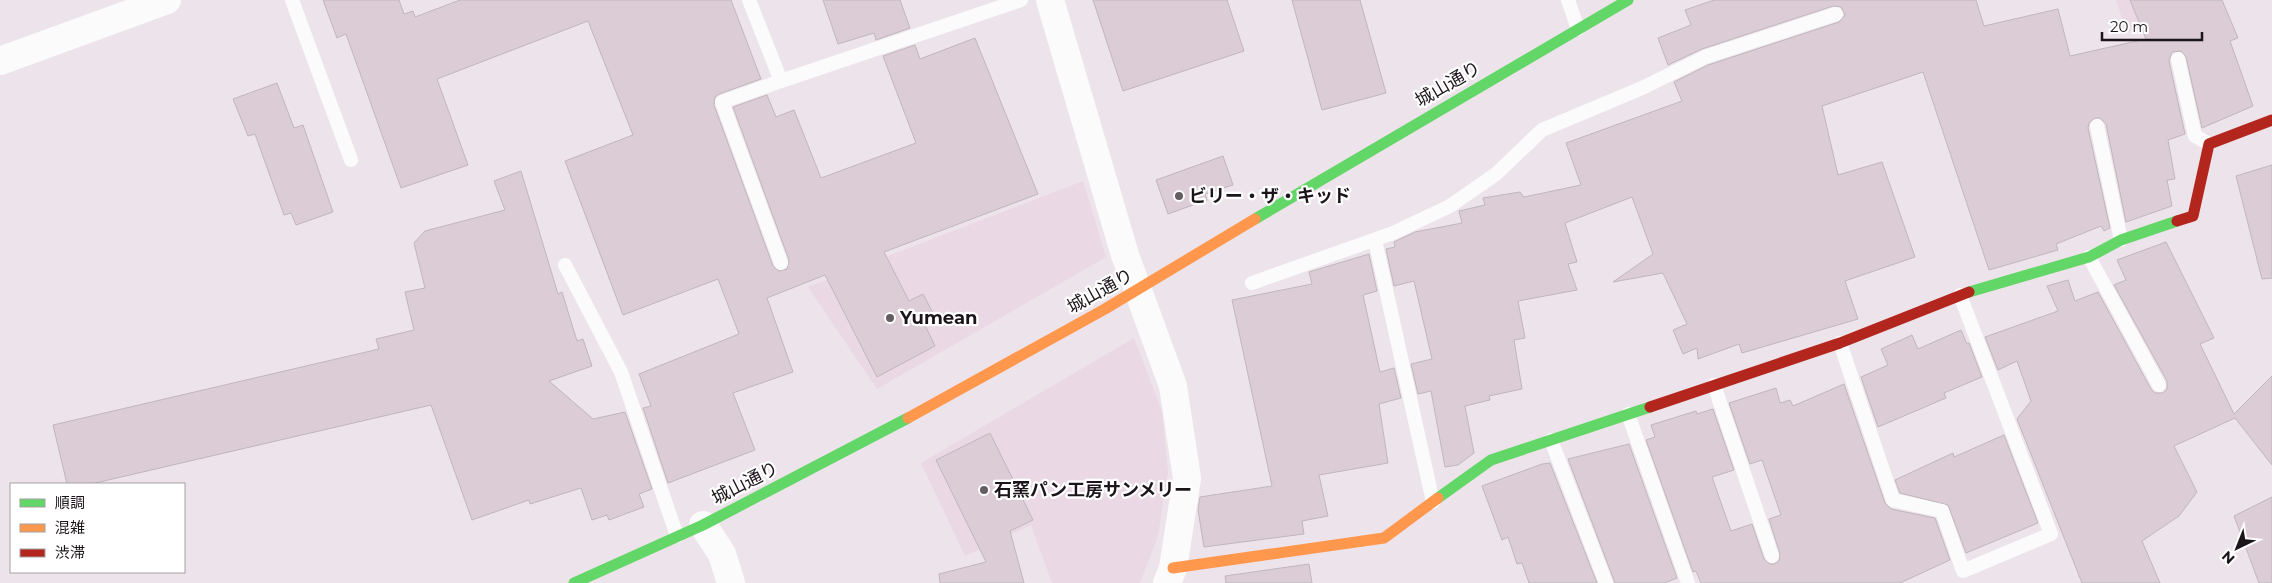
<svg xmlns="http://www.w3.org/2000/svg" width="2272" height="583" font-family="Montserrat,'Noto Sans JP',sans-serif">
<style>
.built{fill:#ead8e4}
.building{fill:#dbccd6;stroke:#bfb7bc}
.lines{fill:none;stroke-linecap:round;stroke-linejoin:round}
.lane{stroke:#fcfbfc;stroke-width:14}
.street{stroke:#fcfbfc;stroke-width:28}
.fast{stroke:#63d668;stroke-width:11}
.slow{stroke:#ff974d;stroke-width:11}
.jam{stroke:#b3261e;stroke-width:11}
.poi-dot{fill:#645d62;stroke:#fff;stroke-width:2}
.labels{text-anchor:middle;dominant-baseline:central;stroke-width:4.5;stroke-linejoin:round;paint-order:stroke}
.street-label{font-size:18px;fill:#1b1519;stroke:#fff}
.poi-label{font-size:18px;font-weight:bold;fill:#1b1519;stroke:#fff;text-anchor:start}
</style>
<rect width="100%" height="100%" fill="#ede3ea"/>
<g class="built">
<path d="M 2116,0 L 2217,0 L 2221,10 L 2127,32 Z"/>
<path d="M 1083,181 L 1106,257 L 877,389 L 808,287 Z"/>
<path d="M 1134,338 L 1162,411 L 1168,472 L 1158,536 L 1140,583 L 1052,583 L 1031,525 L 965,556 L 921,463 Z"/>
</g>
<g class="building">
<path d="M 323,0 L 399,0 L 404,14 L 413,11 L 415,17 L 460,0 L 731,0 L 761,79 L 719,94 L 715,97 L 714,105 L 773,266 L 779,271 L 787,269 L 789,260 L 733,107 L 767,95 L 776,117 L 794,110 L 821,178 L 916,143 L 883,56 L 915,45 L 920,59 L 975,38 L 1038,194 L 884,252 L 909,301 L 923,294 L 935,317 L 924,323 L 935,346 L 877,377 L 825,275 L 767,298 L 793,372 L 733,393 L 755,450 L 668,483 L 643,408 L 651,406 L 639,374 L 739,334 L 718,279 L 623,315 L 565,161 L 633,135 L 588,21 L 437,79 L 468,165 L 401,188 L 346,34 L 337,38 Z"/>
<path d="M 823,0 L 900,0 L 910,28 L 876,40 L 874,33 L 838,44 Z"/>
<path d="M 1093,0 L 1227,0 L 1244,51 L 1123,91 Z"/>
<path d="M 1292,0 L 1360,0 L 1386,93 L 1322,110 Z"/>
<path d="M 1714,0 L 1976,0 L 1984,26 L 2058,9 L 2070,56 L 2146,39 L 2130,0 L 2222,0 L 2238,38 L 2230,41 L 2253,106 L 2202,128 L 2186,57 L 2181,51 L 2172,52 L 2169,61 L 2185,134 L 2168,140 L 2175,179 L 2167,180 L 2172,206 L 2126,222 L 2106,124 L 2100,118 L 2095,118 L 2089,123 L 2088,128 L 2110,228 L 2104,231 L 2101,226 L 2056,244 L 2058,250 L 1989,270 L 1923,72 L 1822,106 L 1838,175 L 1882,162 L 1915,257 L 1845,281 L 1858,319 L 1742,353 L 1739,344 L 1698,359 L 1697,348 L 1683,354 L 1673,330 L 1687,324 L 1663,273 L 1613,282 L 1653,254 L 1632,197 L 1565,223 L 1577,262 L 1568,264 L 1577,290 L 1518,301 L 1525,338 L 1514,340 L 1522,389 L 1489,396 L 1490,400 L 1465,406 L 1474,453 L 1458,465 L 1445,467 L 1431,391 L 1418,394 L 1411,364 L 1432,359 L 1414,281 L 1394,286 L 1386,249 L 1395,247 L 1394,242 L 1415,232 L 1462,223 L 1459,211 L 1485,205 L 1483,198 L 1520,192 L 1524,197 L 1581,185 L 1566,143 L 1682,101 L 1674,82 L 1708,65 L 1839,22 L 1845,15 L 1841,7 L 1833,6 L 1702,49 L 1668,65 L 1658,38 L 1691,25 L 1685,10 Z"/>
<path d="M 277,83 L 294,128 L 303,125 L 333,212 L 296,225 L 291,213 L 284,215 L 255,134 L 248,136 L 233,99 Z"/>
<path d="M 1223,156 L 1233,185 L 1205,194 L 1207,200 L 1168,214 L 1156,180 Z"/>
<path d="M 2272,165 L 2272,278 L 2262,279 L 2236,176 Z"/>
<path d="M 521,171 L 558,294 L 562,292 L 577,341 L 583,339 L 592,366 L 549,381 L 593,419 L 625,412 L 652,489 L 639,494 L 644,507 L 609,520 L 607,515 L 592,520 L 581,488 L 530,504 L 529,500 L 472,520 L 431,405 L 91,484 L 67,484 L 53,425 L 379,349 L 376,339 L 414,330 L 405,292 L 425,288 L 414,243 L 425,231 L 505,210 L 494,181 Z"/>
<path d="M 2166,242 L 2214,338 L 2200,344 L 2234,414 L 2272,376 L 2272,465 L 2235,418 L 2174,446 L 2197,492 L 2179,516 L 2142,541 L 2160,583 L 2082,583 L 2017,419 L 2031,401 L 2017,361 L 1998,370 L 1985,337 L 2058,311 L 2047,286 L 2068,280 L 2075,301 L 2098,292 L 2151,389 L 2155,393 L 2163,393 L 2167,389 L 2167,381 L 2114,285 L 2126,280 L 2117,260 Z"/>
<path d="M 1369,254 L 1377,291 L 1363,295 L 1380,372 L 1394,368 L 1401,398 L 1379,404 L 1388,463 L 1319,475 L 1328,516 L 1302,521 L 1304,534 L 1204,547 L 1198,510 L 1200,497 L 1272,486 L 1232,300 L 1312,284 L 1309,272 Z"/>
<path d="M 1961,330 L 1967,344 L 1969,343 L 1982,377 L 1944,393 L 1946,398 L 1878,427 L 1861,377 L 1888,365 L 1881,349 L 1912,335 L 1918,349 Z"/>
<path d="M 1844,384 L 1885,503 L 1891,509 L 1935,518 L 1950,560 L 1900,583 L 1701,583 L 1696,571 L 1693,572 L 1646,440 L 1655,437 L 1651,425 L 1696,411 L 1697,414 L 1713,409 L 1734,470 L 1712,477 L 1731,531 L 1752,524 L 1764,559 L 1770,564 L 1774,564 L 1779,561 L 1780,554 L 1769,519 L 1781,515 L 1762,460 L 1750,464 L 1729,403 L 1776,388 L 1780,403 L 1790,400 L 1793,406 Z"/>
<path d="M 990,433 L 1033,520 L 1010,531 L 1024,583 L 940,583 L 939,574 L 986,562 L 936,460 Z"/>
<path d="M 2004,435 L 2038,523 L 1966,553 L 1948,505 L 1900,493 L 1895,480 L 1953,453 L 1954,457 Z"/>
<path d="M 1629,444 L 1677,578 L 1665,583 L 1615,583 L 1568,459 Z"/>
<path d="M 1550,463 L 1597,583 L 1529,583 L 1522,563 L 1517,564 L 1508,537 L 1502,540 L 1482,486 L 1542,464 Z"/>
<path d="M 2272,497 L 2272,583 L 2259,583 L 2234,516 Z"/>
<path d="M 1309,564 L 1312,583 L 1226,583 L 1225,576 Z"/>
</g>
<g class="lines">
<g class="lane">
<path d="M 292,0 L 351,160"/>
<path d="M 749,0 L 781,81 L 1021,0"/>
<path d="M 1568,0 L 1578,29"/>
<path d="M 2178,59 L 2195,136 L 2209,144"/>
<path d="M 781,81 L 722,102 L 781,263"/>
<path d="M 2097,126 L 2121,240"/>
<path d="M 1375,240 L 1433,502"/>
<path d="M 2089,257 L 2159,385"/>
<path d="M 565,265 L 621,372 L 677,536"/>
<path d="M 1252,283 L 1393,233 L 1450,206 L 1496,174 L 1542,130 L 1642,88 L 1705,57 L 1836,14"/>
<path d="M 1840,343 L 1893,500 L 1942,511 L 1963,571 L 2051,534 L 1960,295"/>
<path d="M 1714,385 L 1772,556"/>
<path d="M 1628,414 L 1688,583"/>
<path d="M 1551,440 L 1606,583"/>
</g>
<g class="street">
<path d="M 1050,0 L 1125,255 L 1173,386 L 1187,478 L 1173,568 L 1167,583"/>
<path d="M 0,61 L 167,0"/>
<path d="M 703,525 L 722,554 L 731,583"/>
</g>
<g class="fast">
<path d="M 1255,219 L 1628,0"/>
<path d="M 1969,292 L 2089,257 L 2121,240 L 2177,221"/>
<path d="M 1438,498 L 1491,460 L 1650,407"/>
<path d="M 574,583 L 703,525 L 908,418"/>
</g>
<g class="slow">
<path d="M 908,418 L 1105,309 L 1255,219"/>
<path d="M 1173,568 L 1384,538 L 1438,498"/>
</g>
<g class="jam">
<path d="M 2177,221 L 2193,216 L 2209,144 L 2272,120"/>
<path d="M 1650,407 L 1840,343 L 1969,292"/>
</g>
</g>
<g class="poi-dot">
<circle cx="1179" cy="196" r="5"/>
<circle cx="890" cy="318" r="5"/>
<circle cx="984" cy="490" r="5"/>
</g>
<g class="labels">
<g class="street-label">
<text transform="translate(1448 84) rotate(-30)">城山通り</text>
<text transform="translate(1100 291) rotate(-29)">城山通り</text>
<text transform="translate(745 483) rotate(-27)">城山通り</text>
</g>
<g class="poi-label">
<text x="1189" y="196">ビリー・ザ・キッド</text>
<text x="900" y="318">Yumean</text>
<text x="994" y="490">石窯パン工房サンメリー</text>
</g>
</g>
<rect x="10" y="483" width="175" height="90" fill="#ffffff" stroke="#a4a1a3"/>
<rect x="20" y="499" width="25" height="8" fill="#63d668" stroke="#a4a1a3"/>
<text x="55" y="508" font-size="15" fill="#1b1519">順調</text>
<rect x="20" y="524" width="25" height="8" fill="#ff974d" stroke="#a4a1a3"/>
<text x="55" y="533" font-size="15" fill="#1b1519">混雑</text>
<rect x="20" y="549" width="25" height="8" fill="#b3261e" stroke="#a4a1a3"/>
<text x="55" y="558" font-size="15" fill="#1b1519">渋滞</text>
<g transform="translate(2237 548) rotate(223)" stroke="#ffffff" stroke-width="4" paint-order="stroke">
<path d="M0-4L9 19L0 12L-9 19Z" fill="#1b1519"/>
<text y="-8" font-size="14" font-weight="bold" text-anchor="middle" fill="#1b1519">N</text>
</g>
<path d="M2102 32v8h100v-8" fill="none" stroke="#1b1519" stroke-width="2.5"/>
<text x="2110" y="32" font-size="15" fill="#1b1519" stroke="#ffffff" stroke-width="4" paint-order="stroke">20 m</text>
</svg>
